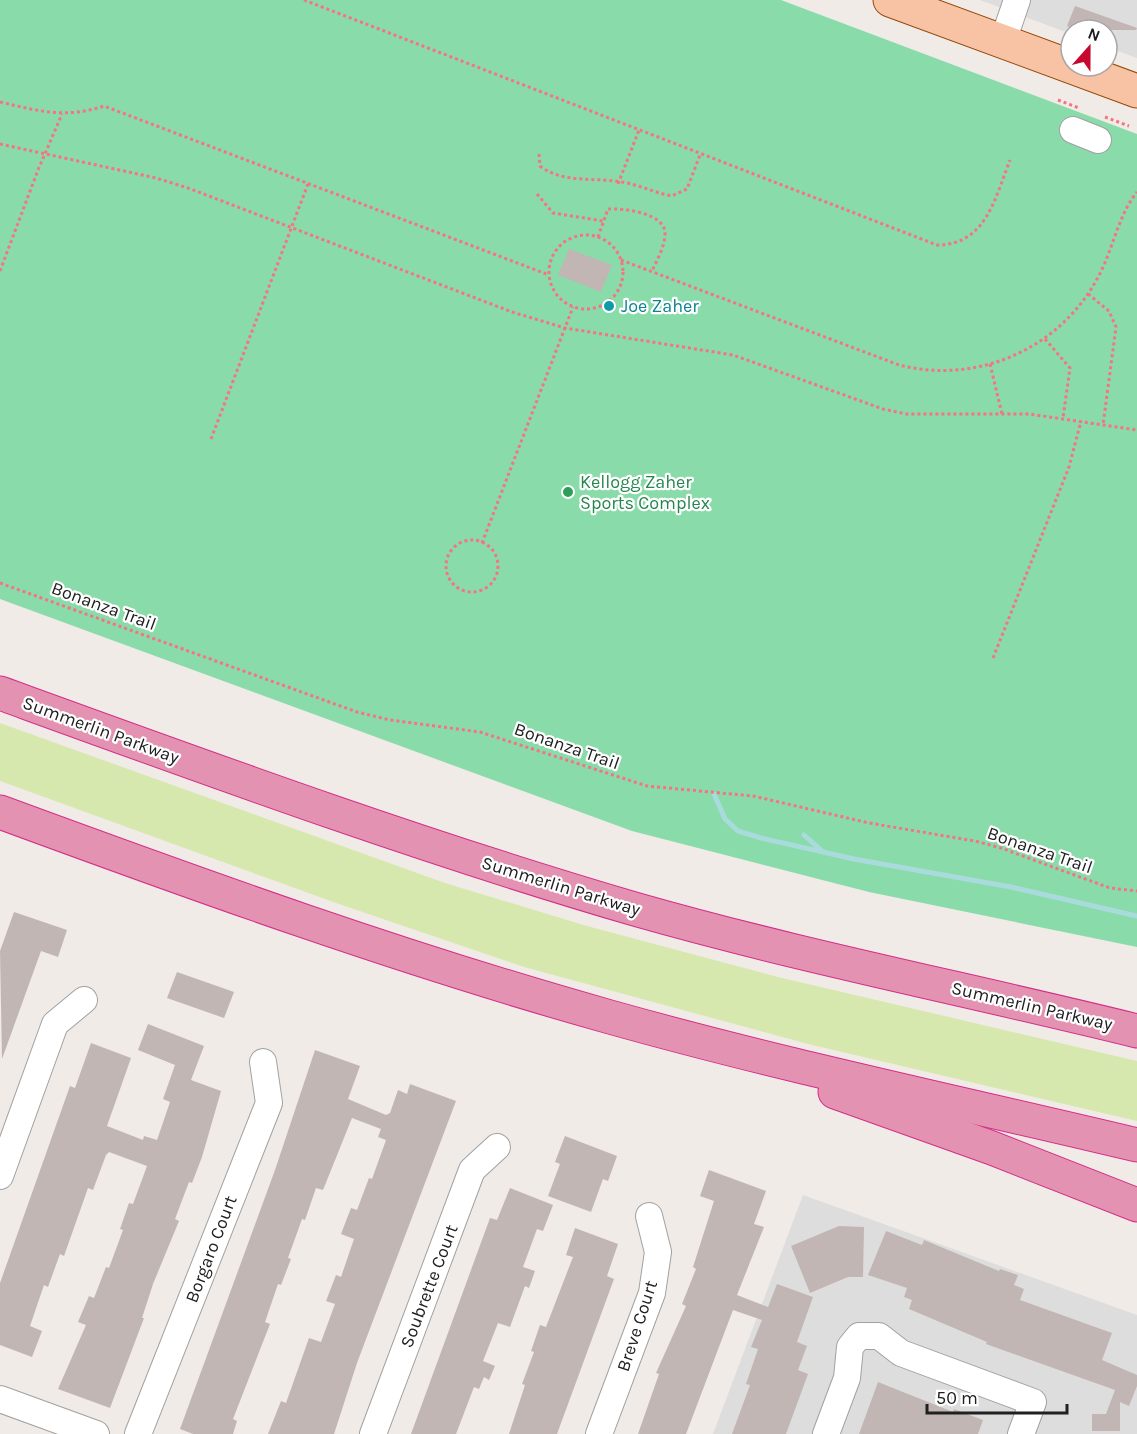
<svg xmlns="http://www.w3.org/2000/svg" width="1137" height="1434" font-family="Karla,sans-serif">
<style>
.residential{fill:#dedddd}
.grass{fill:#d7e8af}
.pitch{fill:#89dbaa}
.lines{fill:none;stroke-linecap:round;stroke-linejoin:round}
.stream{stroke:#a9dbdc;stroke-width:5}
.building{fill:#c1b6b3}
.minor-casing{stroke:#a1a1a1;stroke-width:28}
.major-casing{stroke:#954906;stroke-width:35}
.highway-casing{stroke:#d42e89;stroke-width:35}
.path{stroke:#f47481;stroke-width:3;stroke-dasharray:3 3;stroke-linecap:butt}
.minor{stroke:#fff;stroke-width:26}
.major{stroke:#f8c2a4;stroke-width:33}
.highway{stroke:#e492b2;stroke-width:33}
.culture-dot{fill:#0f9aa8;stroke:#fff;stroke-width:2}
.leisure-dot{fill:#2e9e5b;stroke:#fff;stroke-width:2}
.labels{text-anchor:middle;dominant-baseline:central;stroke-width:4.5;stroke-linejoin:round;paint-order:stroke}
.culture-label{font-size:18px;fill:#0d838f;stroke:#fff;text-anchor:start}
.leisure-label{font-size:18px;fill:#27864d;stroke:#fff;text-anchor:start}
.street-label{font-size:18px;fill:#202020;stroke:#fff}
</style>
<rect width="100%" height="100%" fill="#f0ebe7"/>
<g class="residential">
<path d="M 980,0 L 1137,0 L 1137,58 L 1107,47 L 1107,30 L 1071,30 L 1071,34 Z"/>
<path d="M 803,1195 L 1137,1315 L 1137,1434 L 713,1434 Z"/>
</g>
<path class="grass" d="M 0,723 L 445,883 L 587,926 L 778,977 L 1137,1061 L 1137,1121 L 808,1044 L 524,967 L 336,903 L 0,781 Z"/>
<path class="pitch" d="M 0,0 L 781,0 L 1137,134 L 1137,947 L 869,892 L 632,831 L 0,599 Z"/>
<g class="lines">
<g class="stream">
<path d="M 714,794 L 725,819 L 738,831 L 761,838 L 854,859 L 1011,887 L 1137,916"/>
<path d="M 804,835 L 821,850"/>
</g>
</g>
<g class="building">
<path d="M 1075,6 L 1137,28 L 1136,30 L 1077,30 L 1067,26 Z"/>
<path d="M 569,249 L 612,265 L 601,292 L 558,275 Z"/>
<path d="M 14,912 L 67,930 L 58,957 L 41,951 L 2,1059 L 0,951 Z"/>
<path d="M 177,972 L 234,992 L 224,1018 L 167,998 Z"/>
<path d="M 148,1024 L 204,1046 L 191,1080 L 221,1091 L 202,1157 L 192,1183 L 189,1182 L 175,1219 L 179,1221 L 153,1284 L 142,1318 L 144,1318 L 110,1408 L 58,1389 L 86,1325 L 78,1322 L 89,1296 L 94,1298 L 106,1267 L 109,1268 L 123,1230 L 120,1229 L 129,1203 L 133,1204 L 147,1166 L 109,1152 L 106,1155 L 93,1190 L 88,1188 L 64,1256 L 60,1254 L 48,1287 L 44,1285 L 30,1326 L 42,1331 L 32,1357 L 0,1345 L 0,1283 L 70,1086 L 75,1088 L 91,1043 L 131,1058 L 107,1126 L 143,1140 L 144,1136 L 157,1140 L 170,1102 L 163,1099 L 175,1065 L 138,1050 Z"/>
<path d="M 315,1050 L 360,1066 L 348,1099 L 386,1115 L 390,1113 L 398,1090 L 407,1094 L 410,1084 L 456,1101 L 357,1363 L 334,1434 L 268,1434 L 281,1401 L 286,1403 L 309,1338 L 321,1342 L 335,1304 L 326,1301 L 336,1275 L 341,1277 L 354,1239 L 341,1234 L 351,1208 L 357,1210 L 369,1178 L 372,1179 L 386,1140 L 378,1137 L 381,1129 L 352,1118 L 323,1190 L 316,1188 L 305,1220 L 302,1219 L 288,1258 L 291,1259 L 281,1285 L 278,1284 L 265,1322 L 270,1324 L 233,1419 L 237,1421 L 233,1434 L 193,1434 L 180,1429 L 275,1170 Z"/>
<path d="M 565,1136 L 617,1156 L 608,1181 L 603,1179 L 591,1212 L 548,1196 L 560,1164 L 555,1162 Z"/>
<path d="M 709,1170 L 766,1191 L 754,1224 L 764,1227 L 737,1295 L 768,1307 L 777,1284 L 813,1297 L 797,1342 L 807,1346 L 798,1370 L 808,1374 L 786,1434 L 732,1434 L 750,1385 L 746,1384 L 758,1349 L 751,1347 L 762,1320 L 733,1310 L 686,1434 L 638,1434 L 659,1374 L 656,1373 L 686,1306 L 682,1304 L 696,1269 L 693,1267 L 714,1201 L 700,1196 Z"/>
<path d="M 510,1188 L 553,1205 L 543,1231 L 537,1229 L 523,1267 L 535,1271 L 529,1288 L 525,1286 L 510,1327 L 498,1323 L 483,1361 L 495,1366 L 489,1380 L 484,1377 L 479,1389 L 474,1387 L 456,1434 L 411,1434 L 490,1218 L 497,1220 Z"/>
<path d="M 839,1226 L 864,1227 L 863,1277 L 848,1277 L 810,1293 L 791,1246 Z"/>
<path d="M 575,1228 L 618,1244 L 607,1276 L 614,1279 L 557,1434 L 509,1434 L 525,1385 L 522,1384 L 534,1352 L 531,1351 L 540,1325 L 546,1327 L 573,1257 L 566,1255 Z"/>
<path d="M 886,1231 L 922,1245 L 924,1240 L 999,1271 L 1000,1269 L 1018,1275 L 1014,1285 L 1024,1289 L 1020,1300 L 1112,1333 L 1102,1360 L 1137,1375 L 1137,1386 L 1129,1406 L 1120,1402 L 1120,1431 L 1092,1431 L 1092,1414 L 1106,1414 L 1115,1390 L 986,1344 L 987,1342 L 909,1309 L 912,1300 L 904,1297 L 907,1288 L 868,1275 Z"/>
<path d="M 878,1382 L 953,1412 L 954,1409 L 983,1420 L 978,1434 L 859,1434 Z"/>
</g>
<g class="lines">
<g class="minor-casing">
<g id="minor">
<path d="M 1003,41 L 1017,0"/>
<path d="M 1073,130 L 1098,140"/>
<path d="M 0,1176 L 55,1024 L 84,1000"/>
<path d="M 0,1399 L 96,1434"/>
<path d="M 138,1434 L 269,1103 L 263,1062"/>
<path d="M 373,1434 L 472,1170 L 497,1147"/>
<path d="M 599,1434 L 652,1293 L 658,1252 L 649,1216"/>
<path d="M 826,1434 L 847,1378 L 850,1347 L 859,1336 L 879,1336 L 901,1353 L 1033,1402 L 1021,1434"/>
</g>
</g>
<g class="major-casing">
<path id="major" d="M 890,0 L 1137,91"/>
</g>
<g class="highway-casing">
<g id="highway">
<path d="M 0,693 C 212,770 422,847 638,910 C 803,957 971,990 1137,1031"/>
<path d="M 0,812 C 201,886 403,959 610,1017 C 784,1066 961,1103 1137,1145"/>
<path d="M 835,1092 L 992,1148 L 1137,1205"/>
</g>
</g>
<g class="path">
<path d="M 304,0 L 937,245 C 986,245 995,198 1010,160"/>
<path d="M 1058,100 L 1079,108"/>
<path d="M 0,102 C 39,111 65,119 104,106 L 549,275"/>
<path d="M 1105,117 L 1129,126"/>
<path d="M 0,144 L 156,178 L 188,188 L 512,312 L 565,328 L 733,355 L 883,409 L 906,414 L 1029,414 L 1137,430"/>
<path d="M 539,154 L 540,166 C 563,184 596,177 622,182 C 640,185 655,193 672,196 L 687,189 L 700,155"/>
<path d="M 618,184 L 639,130"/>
<path d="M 537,194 L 553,213 L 603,221"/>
<circle cx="586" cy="272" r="37"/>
<path d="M 598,237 L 608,209 C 623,208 666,213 665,234 C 665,246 657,260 652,271"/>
<path d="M 621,260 L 899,365 C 977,385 1059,349 1097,279 C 1113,251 1117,217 1137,192"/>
<path d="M 0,271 L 38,170 L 62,114"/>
<path d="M 1088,294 L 1109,311 L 1116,327 L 1103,425"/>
<path d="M 1045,339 L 1070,368 L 1063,418"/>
<path d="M 990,364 L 1002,414"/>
<path d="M 211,439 L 308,184"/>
<circle cx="472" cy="566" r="26"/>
<path d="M 482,543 L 573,307"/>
<path d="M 0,583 L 357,712 L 390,720 L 480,732 L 647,786 L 753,796 L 869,823 L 975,841 L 1001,848 L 1110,888 L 1137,891"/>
<path d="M 993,658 L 1069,467 L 1081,421"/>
</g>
<use href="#minor" class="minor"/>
<use href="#major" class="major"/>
<use href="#highway" class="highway"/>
</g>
<circle class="culture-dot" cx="609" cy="306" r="6"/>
<circle class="leisure-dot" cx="568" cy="492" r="6"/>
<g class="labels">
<g class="culture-label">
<text x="621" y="306">Joe Zaher</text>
</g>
<g class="leisure-label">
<text x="580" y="482">Kellogg Zaher<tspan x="580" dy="21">Sports Complex</tspan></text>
</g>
<g class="street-label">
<text transform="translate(104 606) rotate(20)">Bonanza Trail</text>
<text transform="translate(101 730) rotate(20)">Summerlin Parkway</text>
<text transform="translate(567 746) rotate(19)">Bonanza Trail</text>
<text transform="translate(1040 850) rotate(19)">Bonanza Trail</text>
<text transform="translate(561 886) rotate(17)">Summerlin Parkway</text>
<text transform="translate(1032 1006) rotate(13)">Summerlin Parkway</text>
<text transform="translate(211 1249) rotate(-69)">Borgaro Court</text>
<text transform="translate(429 1286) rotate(-69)">Soubrette Court</text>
<text transform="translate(637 1326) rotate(-72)">Breve Court</text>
</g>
</g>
<g transform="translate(1089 48) rotate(21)"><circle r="28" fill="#ffffff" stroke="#a6a6a6" stroke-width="1.5"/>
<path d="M0-4.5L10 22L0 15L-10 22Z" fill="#c70930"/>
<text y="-9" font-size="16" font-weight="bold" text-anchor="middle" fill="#202020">N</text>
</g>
<path d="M927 1404v9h140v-9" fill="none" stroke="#202020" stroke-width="3"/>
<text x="936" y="1404" font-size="18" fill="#202020" stroke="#ffffff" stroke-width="4.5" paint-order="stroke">50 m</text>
</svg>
